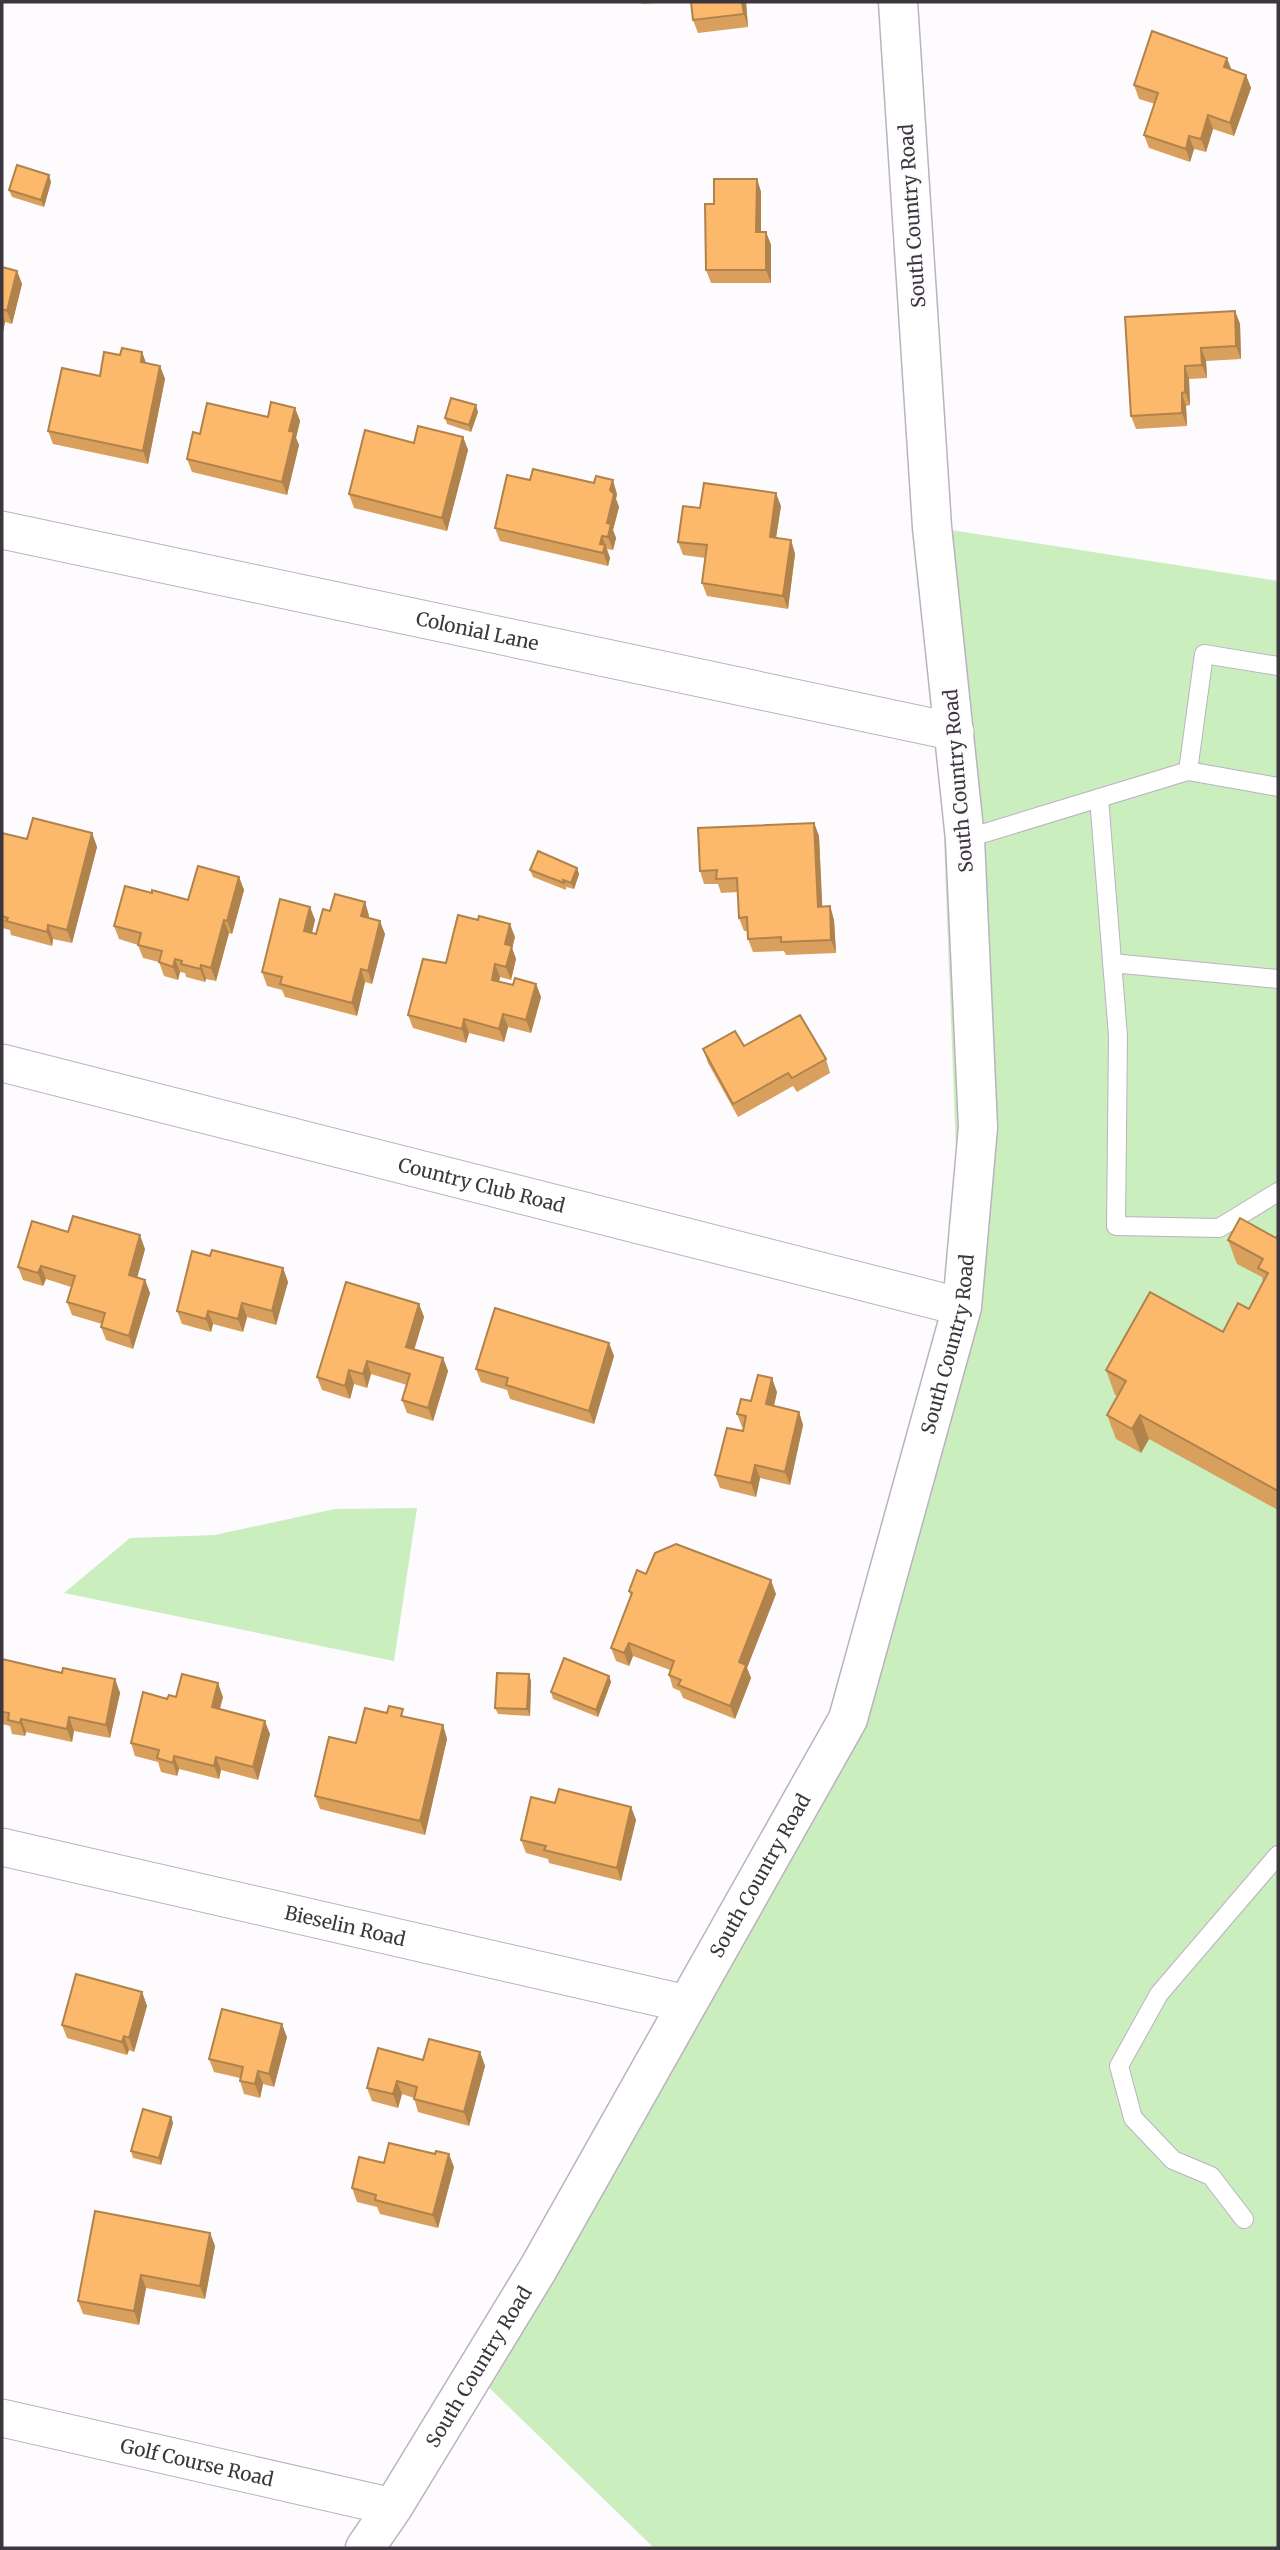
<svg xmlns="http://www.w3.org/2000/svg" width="1280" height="2550" font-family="Merriweather,serif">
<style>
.green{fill:#caeebd}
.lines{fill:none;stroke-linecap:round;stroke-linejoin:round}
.service-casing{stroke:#bcb1c1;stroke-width:20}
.minor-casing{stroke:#bcb1c1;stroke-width:39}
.secondary-casing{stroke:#bcb1c1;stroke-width:41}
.service{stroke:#fff;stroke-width:18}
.minor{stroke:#fff;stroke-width:37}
.secondary{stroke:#fff;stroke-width:38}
.wall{fill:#d99f5d}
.shaded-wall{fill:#b0824c}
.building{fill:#fcb96c;stroke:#b0824c;stroke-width:2}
.labels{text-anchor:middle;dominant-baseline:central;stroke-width:5;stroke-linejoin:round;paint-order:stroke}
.street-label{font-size:19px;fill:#3c373e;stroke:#fdfbfe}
</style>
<rect width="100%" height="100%" fill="#fdfbfe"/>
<g class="green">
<path d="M 932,527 L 1278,581 L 1278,2548 L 654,2548 L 475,2374 L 848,1719 L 962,1307 Z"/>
<path d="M 417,1508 L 394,1661 L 64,1593 L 130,1538 L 215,1535 L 335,1509 Z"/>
</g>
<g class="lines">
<g class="service-casing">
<g id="service">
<path d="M 1188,771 L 1204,654 L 1278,666"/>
<path d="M 1099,798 L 1118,1036 L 1116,1226 L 1219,1228 L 1278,1192"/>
<path d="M 965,839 L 1188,771 L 1278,787"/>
<path d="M 1112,963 L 1278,979"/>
<path d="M 1244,2219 L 1211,2176 L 1173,2160 L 1133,2118 L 1119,2066 L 1159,1994 L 1278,1855"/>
</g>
</g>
<g class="minor-casing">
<g id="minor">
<path id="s1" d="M 2,530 L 955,732"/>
<path id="s2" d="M 2,1063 L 962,1307"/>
<path id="s3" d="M 2,1847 L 687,2004"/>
<path id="s4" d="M 2,2418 L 393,2507"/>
</g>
</g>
<g class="secondary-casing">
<g id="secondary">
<path id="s5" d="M 365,2548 L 393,2507 L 538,2269 L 848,1719 L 962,1307 L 978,1127 L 965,839 L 932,527 L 898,2"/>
</g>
</g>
<use href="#service" class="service"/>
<use href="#minor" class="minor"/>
<use href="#secondary" class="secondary"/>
</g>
<g class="wall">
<path d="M 641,2 L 668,2 L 642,4 Z"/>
<path d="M 746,2 L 748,27 L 698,33 L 693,20 Z"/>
<path d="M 1231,70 L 1246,75 L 1251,88 L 1234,136 L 1213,129 L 1206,152 L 1194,149 L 1190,162 L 1149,148 L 1144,135 L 1155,104 L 1139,99 L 1134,85 Z"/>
<path d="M 757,179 L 761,192 L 761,232 L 766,232 L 771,245 L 771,283 L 711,283 L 706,270 L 714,204 Z"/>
<path d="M 51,182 L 44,207 L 12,197 L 9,190 Z"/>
<path d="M 2,267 L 17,271 L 22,284 L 12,324 L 5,322 L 2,337 Z"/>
<path d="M 1235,311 L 1240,324 L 1241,359 L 1206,361 L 1207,378 L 1189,379 L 1190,405 L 1186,406 L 1187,426 L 1136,429 L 1131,416 Z"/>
<path d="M 142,352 L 146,363 L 160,366 L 165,379 L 148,464 L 53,444 L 48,431 L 120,355 Z"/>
<path d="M 295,408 L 300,421 L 296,438 L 299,445 L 287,495 L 192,472 L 187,459 L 200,434 L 268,417 Z"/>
<path d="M 478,412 L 471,432 L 447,424 L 445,418 Z"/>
<path d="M 463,437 L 468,450 L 447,531 L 354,508 L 349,494 L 414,443 Z"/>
<path d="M 530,480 L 617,494 L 616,499 L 619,507 L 613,530 L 616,538 L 613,550 L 607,549 L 610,558 L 608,566 L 500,541 L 495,528 Z"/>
<path d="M 781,506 L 776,538 L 791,540 L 795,554 L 788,609 L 707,596 L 702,583 L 706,558 L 683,555 L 678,542 L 700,508 Z"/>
<path d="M 814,823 L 819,836 L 822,907 L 830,906 L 834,920 L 836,953 L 786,955 L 784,951 L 753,952 L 748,939 L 747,931 L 744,931 L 739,918 L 738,892 L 721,893 L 718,884 L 704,884 L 700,871 Z"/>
<path d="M 2,833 L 27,839 L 92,833 L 97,847 L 72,943 L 53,939 L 52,946 L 11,935 L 10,930 L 2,928 Z"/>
<path d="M 577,868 L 579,874 L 574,889 L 566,887 L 566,890 L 533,877 L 530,870 Z"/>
<path d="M 239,877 L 244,890 L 232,934 L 229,933 L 216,981 L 206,979 L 205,982 L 186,977 L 185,973 L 180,972 L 178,980 L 164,976 L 159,962 L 143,958 L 138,945 L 119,939 L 114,926 L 152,893 L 188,900 Z"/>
<path d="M 365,902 L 369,916 L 369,918 L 385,934 L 372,984 L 365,982 L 357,1016 L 285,997 L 282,990 L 267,986 L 262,972 L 310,907 L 315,920 L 312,933 L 316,934 L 330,911 Z"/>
<path d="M 515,937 L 512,948 L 516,959 L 511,980 L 500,977 L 499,982 L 513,985 L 536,984 L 541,997 L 531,1033 L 508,1027 L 504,1042 L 469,1033 L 466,1043 L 413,1028 L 408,1015 Z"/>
<path d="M 744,1046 L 826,1059 L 830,1073 L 797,1092 L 793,1086 L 738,1117 L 708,1063 L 703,1049 Z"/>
<path d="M 68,1232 L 145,1249 L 137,1278 L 145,1280 L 150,1293 L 133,1349 L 106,1340 L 101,1327 L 102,1324 L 72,1315 L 67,1302 L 71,1287 L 46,1279 L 43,1286 L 23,1280 L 18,1267 Z"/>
<path d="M 1278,1235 L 1278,1510 L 1149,1439 L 1141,1453 L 1116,1439 L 1107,1415 L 1118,1396 L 1115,1395 L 1106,1370 L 1223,1332 L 1249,1309 L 1263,1282 L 1262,1277 L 1237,1264 L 1228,1240 L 1276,1238 Z"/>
<path d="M 210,1256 L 283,1268 L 288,1282 L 276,1325 L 247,1317 L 243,1332 L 213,1324 L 211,1332 L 182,1324 L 177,1311 Z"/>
<path d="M 419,1304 L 424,1317 L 414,1350 L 443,1358 L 448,1371 L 433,1421 L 407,1413 L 402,1400 L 407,1385 L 371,1374 L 367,1388 L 354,1384 L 350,1399 L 322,1390 L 317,1377 Z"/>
<path d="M 609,1343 L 614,1356 L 594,1424 L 510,1399 L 507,1390 L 481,1382 L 476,1369 Z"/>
<path d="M 777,1392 L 774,1406 L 799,1412 L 803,1425 L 790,1485 L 760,1478 L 756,1497 L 720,1488 L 715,1475 L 743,1431 L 744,1428 L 742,1427 L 737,1414 L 751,1401 Z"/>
<path d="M 646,1574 L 776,1594 L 747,1668 L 751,1678 L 735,1719 L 683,1698 L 680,1691 L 673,1688 L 669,1675 L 670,1670 L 633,1656 L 629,1666 L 616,1661 L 611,1648 L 631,1596 L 629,1591 Z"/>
<path d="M 2,1659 L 62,1673 L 115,1679 L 120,1693 L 110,1738 L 74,1731 L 72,1742 L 26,1732 L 25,1736 L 12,1734 L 10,1726 L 2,1724 Z"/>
<path d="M 609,1676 L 611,1682 L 598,1717 L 553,1699 L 551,1692 Z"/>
<path d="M 531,1681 L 530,1716 L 498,1714 L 495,1708 Z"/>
<path d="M 176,1697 L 223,1697 L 220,1709 L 270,1734 L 258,1780 L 221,1770 L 219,1779 L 179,1769 L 177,1776 L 161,1772 L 158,1762 L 135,1756 L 131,1743 L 167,1699 Z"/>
<path d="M 406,1717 L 443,1725 L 447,1739 L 425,1835 L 320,1809 L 315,1796 L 356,1743 Z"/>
<path d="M 555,1803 L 631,1807 L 636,1820 L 621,1881 L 549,1863 L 548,1859 L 526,1853 L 521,1840 Z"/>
<path d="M 142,1992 L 147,2006 L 134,2052 L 129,2050 L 127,2055 L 67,2038 L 62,2025 Z"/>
<path d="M 287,2037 L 274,2087 L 263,2084 L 260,2098 L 244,2094 L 240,2081 L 240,2078 L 214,2072 L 209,2059 Z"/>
<path d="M 480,2052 L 485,2066 L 469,2126 L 418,2112 L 414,2098 L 402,2094 L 398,2108 L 372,2101 L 367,2088 L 423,2060 Z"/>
<path d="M 171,2117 L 173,2123 L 161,2165 L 133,2158 L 131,2151 Z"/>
<path d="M 384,2163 L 454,2167 L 438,2228 L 380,2214 L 377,2207 L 357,2202 L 352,2188 Z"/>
<path d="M 210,2233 L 215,2246 L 205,2299 L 146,2288 L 139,2325 L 83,2314 L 78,2301 Z"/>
</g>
<g class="shaded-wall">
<path d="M 742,2 L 746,2 L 748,27 L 744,14 Z"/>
<path d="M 1227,58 L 1232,71 L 1224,67 Z"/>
<path d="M 1246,75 L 1251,88 L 1234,136 L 1230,123 Z"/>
<path d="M 1208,115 L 1213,129 L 1206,152 L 1201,139 Z"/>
<path d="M 1189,136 L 1194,149 L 1190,162 L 1186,149 Z"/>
<path d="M 49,175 L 51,182 L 44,207 L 41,200 Z"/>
<path d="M 757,179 L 761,192 L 761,245 L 756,232 Z"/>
<path d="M 766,232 L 771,245 L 771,283 L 766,270 Z"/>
<path d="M 17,271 L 22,284 L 12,324 L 7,311 Z"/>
<path d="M 1235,311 L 1240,324 L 1241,359 L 1236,346 Z"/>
<path d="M 2,312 L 5,322 L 2,337 Z"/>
<path d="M 1201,348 L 1206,361 L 1207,378 L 1202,365 Z"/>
<path d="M 142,352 L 147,366 L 141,362 Z"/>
<path d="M 160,366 L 165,379 L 148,464 L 143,451 Z"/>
<path d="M 1185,366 L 1189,379 L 1190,405 L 1185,392 Z"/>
<path d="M 1182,393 L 1186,406 L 1187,426 L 1182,413 Z"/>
<path d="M 476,405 L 478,412 L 471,432 L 469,425 Z"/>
<path d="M 295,408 L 300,421 L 296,438 L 299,445 L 287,495 L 282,482 L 289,431 Z"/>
<path d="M 463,437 L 468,450 L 447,531 L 442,518 Z"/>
<path d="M 613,480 L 617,494 L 616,499 L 619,507 L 613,530 L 616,538 L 613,550 L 608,537 L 607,523 L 610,490 Z"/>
<path d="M 776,493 L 781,506 L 774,550 L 770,537 Z"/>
<path d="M 602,536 L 610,558 L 608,566 L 600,544 Z"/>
<path d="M 791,540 L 795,554 L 788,609 L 783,596 Z"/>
<path d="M 814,823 L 819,836 L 823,920 L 818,907 Z"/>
<path d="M 92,833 L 97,847 L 72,943 L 67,930 Z"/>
<path d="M 577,868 L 579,874 L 574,889 L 571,883 Z"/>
<path d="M 239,877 L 244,890 L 232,934 L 227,921 Z"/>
<path d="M 365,902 L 369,916 L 366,929 L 361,916 Z"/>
<path d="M 830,906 L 834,920 L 836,953 L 831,940 Z"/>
<path d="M 310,907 L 315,920 L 309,945 L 304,931 Z"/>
<path d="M 224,920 L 229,933 L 216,981 L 211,968 Z"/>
<path d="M 380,921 L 385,934 L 372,984 L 368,971 Z"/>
<path d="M 510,924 L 515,937 L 512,948 L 516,959 L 511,980 L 506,967 L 505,944 Z"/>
<path d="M 48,925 L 53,939 L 52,946 L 47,932 Z"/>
<path d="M 175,959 L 180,972 L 178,980 L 173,967 Z"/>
<path d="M 495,964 L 500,977 L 496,993 L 492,980 Z"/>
<path d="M 201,965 L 206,979 L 205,982 L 200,969 Z"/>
<path d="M 361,969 L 365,982 L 357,1016 L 352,1003 Z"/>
<path d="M 536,984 L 541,997 L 531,1033 L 526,1020 Z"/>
<path d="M 503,1014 L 508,1027 L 504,1042 L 499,1029 Z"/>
<path d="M 464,1019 L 469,1033 L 466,1043 L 462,1029 Z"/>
<path d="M 140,1235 L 145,1249 L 134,1289 L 129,1275 Z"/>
<path d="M 41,1266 L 46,1279 L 43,1286 L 38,1273 Z"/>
<path d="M 283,1268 L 288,1282 L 276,1325 L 272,1311 Z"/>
<path d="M 145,1280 L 150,1293 L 133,1349 L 129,1336 Z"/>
<path d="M 242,1303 L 247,1317 L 243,1332 L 238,1319 Z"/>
<path d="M 419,1304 L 424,1317 L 411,1360 L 406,1347 Z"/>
<path d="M 208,1311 L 213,1324 L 211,1332 L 206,1319 Z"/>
<path d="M 609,1343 L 614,1356 L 594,1424 L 589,1411 Z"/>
<path d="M 443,1358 L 448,1371 L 433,1421 L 428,1408 Z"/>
<path d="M 367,1361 L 371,1374 L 367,1388 L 363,1374 Z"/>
<path d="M 349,1370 L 354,1384 L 350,1399 L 345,1386 Z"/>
<path d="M 772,1378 L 777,1392 L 771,1417 L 766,1404 Z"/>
<path d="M 799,1412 L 803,1425 L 790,1485 L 785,1472 Z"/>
<path d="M 1140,1415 L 1149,1439 L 1141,1453 L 1132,1429 Z"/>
<path d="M 755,1465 L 760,1478 L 756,1497 L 751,1483 Z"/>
<path d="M 771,1580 L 776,1594 L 747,1668 L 751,1678 L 735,1719 L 730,1706 L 739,1662 Z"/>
<path d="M 629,1643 L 633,1656 L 629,1666 L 624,1653 Z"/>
<path d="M 529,1674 L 531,1681 L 530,1716 L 527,1709 Z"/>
<path d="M 609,1676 L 611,1682 L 598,1717 L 596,1710 Z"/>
<path d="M 115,1679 L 120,1693 L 110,1738 L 106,1725 Z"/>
<path d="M 218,1683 L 223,1697 L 216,1720 L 212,1707 Z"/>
<path d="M 69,1717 L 74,1731 L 72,1742 L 67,1729 Z"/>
<path d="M 21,1719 L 26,1732 L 25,1736 L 20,1723 Z"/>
<path d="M 265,1721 L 270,1734 L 258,1780 L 253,1767 Z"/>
<path d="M 443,1725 L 447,1739 L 425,1835 L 420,1821 Z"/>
<path d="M 174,1756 L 179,1769 L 177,1776 L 173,1763 Z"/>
<path d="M 216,1757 L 221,1770 L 219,1779 L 214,1766 Z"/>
<path d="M 631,1807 L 636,1820 L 621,1881 L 617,1868 Z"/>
<path d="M 142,1992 L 147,2006 L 134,2052 L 129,2038 Z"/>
<path d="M 282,2024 L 287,2037 L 274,2087 L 269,2074 Z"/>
<path d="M 124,2036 L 129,2050 L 127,2055 L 122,2042 Z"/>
<path d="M 480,2052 L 485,2066 L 469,2126 L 464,2112 Z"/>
<path d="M 258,2071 L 263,2084 L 260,2098 L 255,2084 Z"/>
<path d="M 397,2081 L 402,2094 L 398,2108 L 393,2094 Z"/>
<path d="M 171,2117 L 173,2123 L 161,2165 L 159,2158 Z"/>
<path d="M 449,2154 L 454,2167 L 438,2228 L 433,2215 Z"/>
<path d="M 210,2233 L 215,2246 L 205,2299 L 200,2286 Z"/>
<path d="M 141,2275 L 146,2288 L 139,2325 L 134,2311 Z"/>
</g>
<g class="building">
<path d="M 691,2 L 742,2 L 744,14 L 693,20 Z"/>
<path d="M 1152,31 L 1227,58 L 1224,67 L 1246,75 L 1230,123 L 1208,115 L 1201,139 L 1189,136 L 1186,149 L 1144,135 L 1158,93 L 1134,85 Z"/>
<path d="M 17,165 L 49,175 L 41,200 L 9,190 Z"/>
<path d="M 714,179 L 757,179 L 756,232 L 766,232 L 766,270 L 706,270 L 705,204 L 714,204 Z"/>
<path d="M 2,267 L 17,271 L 7,311 L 2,309 Z"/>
<path d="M 1235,311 L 1236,346 L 1201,348 L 1202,365 L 1185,366 L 1185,392 L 1182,393 L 1182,413 L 1131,416 L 1125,317 Z"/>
<path d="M 122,348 L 142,352 L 141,362 L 160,366 L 143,451 L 48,431 L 62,368 L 100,376 L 104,352 L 120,355 Z"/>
<path d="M 451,398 L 476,405 L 469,425 L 445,418 Z"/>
<path d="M 271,402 L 295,408 L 289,431 L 294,432 L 282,482 L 187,459 L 193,432 L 200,434 L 207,403 L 268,417 Z"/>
<path d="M 418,426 L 463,437 L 442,518 L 349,494 L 365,430 L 414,443 Z"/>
<path d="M 533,469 L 594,483 L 596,476 L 613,480 L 610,490 L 614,494 L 607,523 L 611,524 L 608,537 L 602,536 L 600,544 L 605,545 L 603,553 L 495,528 L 507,475 L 530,480 Z"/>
<path d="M 704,483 L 776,493 L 770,537 L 791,540 L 783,596 L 702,583 L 707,545 L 678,542 L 683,506 L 700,508 Z"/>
<path d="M 33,818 L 92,833 L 67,930 L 48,925 L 47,932 L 6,921 L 8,918 L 2,916 L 2,833 L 27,839 Z"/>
<path d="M 814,823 L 818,907 L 830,906 L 831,940 L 781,942 L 781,937 L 748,939 L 747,917 L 739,918 L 737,878 L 716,879 L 717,870 L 700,871 L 698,828 Z"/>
<path d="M 538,851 L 577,868 L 571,883 L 563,880 L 564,883 L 530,870 Z"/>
<path d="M 198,866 L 239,877 L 227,921 L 224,920 L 211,968 L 201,965 L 200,969 L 181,964 L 182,961 L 175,959 L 173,967 L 159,962 L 162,951 L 138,945 L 141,933 L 114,926 L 125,886 L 152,893 L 152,890 L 188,900 Z"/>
<path d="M 335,894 L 365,902 L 361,916 L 380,921 L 368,971 L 361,969 L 352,1003 L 280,984 L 282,977 L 262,972 L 280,899 L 310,907 L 304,931 L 316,934 L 323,909 L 330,911 Z"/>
<path d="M 458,915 L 478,920 L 479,916 L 510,924 L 505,944 L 512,946 L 506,967 L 495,964 L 492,980 L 513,985 L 515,978 L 536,984 L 526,1020 L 503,1014 L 499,1029 L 464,1019 L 462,1029 L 408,1015 L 423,959 L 446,963 Z"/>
<path d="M 800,1015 L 826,1059 L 792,1078 L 788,1073 L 733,1104 L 703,1049 L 735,1031 L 744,1046 Z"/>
<path d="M 73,1216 L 140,1235 L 129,1275 L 145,1280 L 129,1336 L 101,1327 L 105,1313 L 67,1302 L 75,1276 L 41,1266 L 38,1273 L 18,1267 L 32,1221 L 68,1232 Z"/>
<path d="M 1240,1218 L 1276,1238 L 1278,1235 L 1278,1491 L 1140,1415 L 1132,1429 L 1107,1415 L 1126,1381 L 1106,1370 L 1150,1292 L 1223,1332 L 1238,1303 L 1249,1309 L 1268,1273 L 1258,1268 L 1263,1259 L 1228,1240 Z"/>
<path d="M 212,1250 L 283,1268 L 272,1311 L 242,1303 L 238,1319 L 208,1311 L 206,1319 L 177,1311 L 192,1251 L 210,1256 Z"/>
<path d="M 346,1282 L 419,1304 L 406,1347 L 443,1358 L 428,1408 L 402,1400 L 410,1374 L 367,1361 L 363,1374 L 349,1370 L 345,1386 L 317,1377 Z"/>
<path d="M 495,1308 L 609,1343 L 589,1411 L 506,1385 L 508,1378 L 476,1369 Z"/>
<path d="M 758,1375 L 772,1378 L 766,1404 L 799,1412 L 785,1472 L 755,1465 L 751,1483 L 715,1475 L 727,1428 L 743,1431 L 746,1416 L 737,1414 L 741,1399 L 751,1401 Z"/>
<path d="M 676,1544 L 771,1580 L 739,1662 L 746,1665 L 730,1706 L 678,1685 L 681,1680 L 669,1675 L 674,1661 L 629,1643 L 624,1653 L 611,1648 L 632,1593 L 629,1591 L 637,1570 L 646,1574 L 655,1553 Z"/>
<path d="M 564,1658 L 609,1676 L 596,1710 L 551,1692 Z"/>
<path d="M 2,1659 L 62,1673 L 63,1668 L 115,1679 L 106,1725 L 69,1717 L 67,1729 L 21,1719 L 20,1723 L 8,1720 L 9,1713 L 2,1712 Z"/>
<path d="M 497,1673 L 529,1674 L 527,1709 L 495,1708 Z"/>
<path d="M 182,1674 L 218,1683 L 212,1707 L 265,1721 L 253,1767 L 216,1757 L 214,1766 L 174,1756 L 173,1763 L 157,1758 L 159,1750 L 131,1743 L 143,1692 L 167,1699 L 169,1695 L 176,1697 Z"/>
<path d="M 389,1706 L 403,1709 L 401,1716 L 443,1725 L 420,1821 L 315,1796 L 329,1737 L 356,1743 L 365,1708 L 387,1713 Z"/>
<path d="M 559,1789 L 631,1807 L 617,1868 L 544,1850 L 546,1846 L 521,1840 L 531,1797 L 555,1803 Z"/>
<path d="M 76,1974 L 142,1992 L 129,2038 L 124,2036 L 122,2042 L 62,2025 Z"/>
<path d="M 222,2009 L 282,2024 L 269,2074 L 258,2071 L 255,2084 L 240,2081 L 243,2067 L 209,2059 Z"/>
<path d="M 429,2039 L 480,2052 L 464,2112 L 414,2099 L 417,2087 L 397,2081 L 393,2094 L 367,2088 L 378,2048 L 423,2060 Z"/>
<path d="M 143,2109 L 171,2117 L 159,2158 L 131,2151 Z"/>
<path d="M 389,2143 L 435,2154 L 436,2151 L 449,2154 L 433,2215 L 375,2200 L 376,2195 L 352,2188 L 359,2157 L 384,2163 Z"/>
<path d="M 95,2211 L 210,2233 L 200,2286 L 141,2275 L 134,2311 L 78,2301 Z"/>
</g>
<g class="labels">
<g class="street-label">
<text transform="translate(912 216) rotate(-94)">South Country Road</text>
<text stroke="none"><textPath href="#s1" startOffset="486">Colonial Lane</textPath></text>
<text transform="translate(958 781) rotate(-95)">South Country Road</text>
<text stroke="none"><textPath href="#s2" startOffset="495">Country Club Road</textPath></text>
<text stroke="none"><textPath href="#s5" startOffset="1348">South Country Road</textPath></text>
<text stroke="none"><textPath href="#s5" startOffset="780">South Country Road</textPath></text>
<text stroke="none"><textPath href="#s3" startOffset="352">Bieselin Road</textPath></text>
<text stroke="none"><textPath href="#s5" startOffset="214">South Country Road</textPath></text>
<text stroke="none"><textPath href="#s4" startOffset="200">Golf Course Road</textPath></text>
</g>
</g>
<rect width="1280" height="2550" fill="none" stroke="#3c373e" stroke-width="7"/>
</svg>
